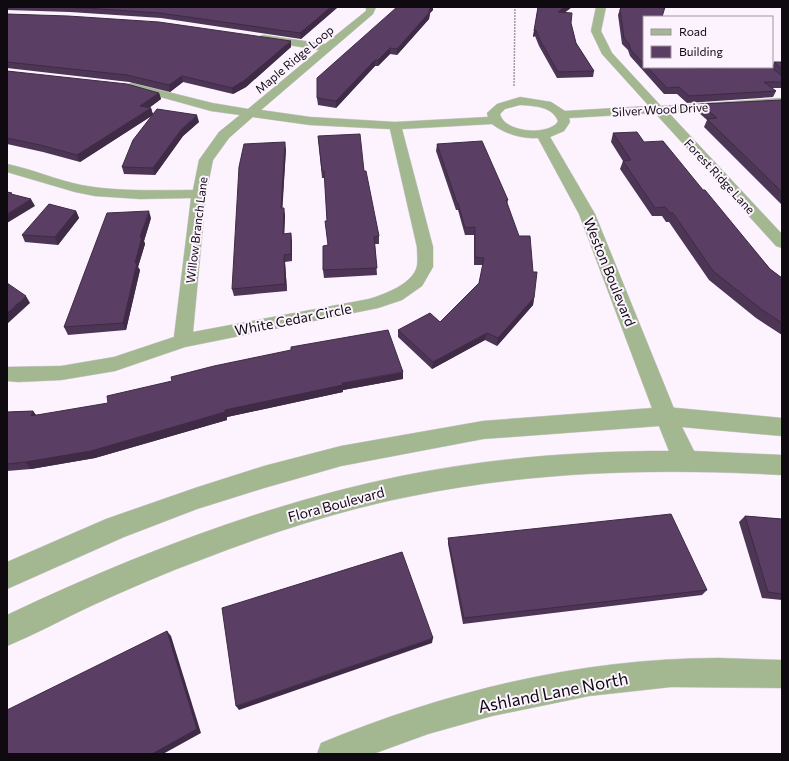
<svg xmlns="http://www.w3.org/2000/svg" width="789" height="761" font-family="Commissioner,sans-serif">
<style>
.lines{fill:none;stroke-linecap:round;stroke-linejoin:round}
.minor-casing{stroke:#d6ced9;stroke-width:1}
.tertiary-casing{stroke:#d6ced9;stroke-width:1}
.path{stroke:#9f97a1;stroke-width:1.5;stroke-dasharray:2 1;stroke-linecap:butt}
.minor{fill:#a3b790;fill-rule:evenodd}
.tertiary{fill:#a3b790;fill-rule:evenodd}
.wall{fill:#4d3555}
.shaded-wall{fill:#3f2b45}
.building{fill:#5a3e63;stroke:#3f2b45}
.labels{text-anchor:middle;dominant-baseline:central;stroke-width:4;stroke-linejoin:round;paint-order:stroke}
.far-street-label{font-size:12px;fill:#0f0a10;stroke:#fcf3ff}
.street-label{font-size:14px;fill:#0f0a10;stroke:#fcf3ff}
.near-street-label{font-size:17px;fill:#0f0a10;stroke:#fcf3ff}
</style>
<rect width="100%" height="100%" fill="#fcf3ff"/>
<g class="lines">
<g class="minor-casing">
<g id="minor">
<path d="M 366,7 L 376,7 L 373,14 L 261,110 L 310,117 L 395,122 L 488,117 L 487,113 L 497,104 L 520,97 L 551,102 L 565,111 L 649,106 L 602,54 L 591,31 L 596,7 L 606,7 L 601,31 L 612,53 L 661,106 L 782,98 L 782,106 L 668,112 L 782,234 L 782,248 L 776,246 L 655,113 L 569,118 L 570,122 L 564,131 L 550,137 L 595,214 L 677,416 L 673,422 L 666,424 L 659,422 L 655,416 L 579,214 L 538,138 C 522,139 505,134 492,124 L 402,129 L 433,247 L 433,267 L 422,286 L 402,300 L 378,308 L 185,347 L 115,371 L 61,380 L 18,382 L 7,381 L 7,367 L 61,366 L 114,357 L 174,337 L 191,198 L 140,199 L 95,196 L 75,192 L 7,172 L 7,164 C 32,169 56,180 81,185 C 118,192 156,190 193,190 L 199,160 L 219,132 L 240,115 L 211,111 L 128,88 L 126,86 L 128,84 L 132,83 L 212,103 L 248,109 L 319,50 L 264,41 L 259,38 L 260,36 L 264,35 L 325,44 L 366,11 ZM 520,105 C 534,106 552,106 558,121 L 557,123 C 545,136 504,132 500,114 L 505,109 ZM 253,117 L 310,125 L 390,129 L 417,247 C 417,253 418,260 417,266 C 413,284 385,294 369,299 L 193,332 L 206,194 L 213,160 L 229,138 Z"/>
<path d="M 718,658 L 782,660 L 782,688 L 671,687 L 589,696 L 492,716 L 428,734 L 373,754 L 317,754 L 321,743 C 447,691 582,658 718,658 Z"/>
</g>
</g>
<g class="tertiary-casing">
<path id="tertiary" d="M 666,407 L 782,418 L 782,436 L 682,427 L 694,451 L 782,455 L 782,475 C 658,468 534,471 412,496 C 340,510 270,533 203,559 C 165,573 128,589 91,606 C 63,619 36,634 7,646 L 7,615 C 132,556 265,504 401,476 C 489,458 580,451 669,451 L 659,426 L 483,439 L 341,466 L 264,488 L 197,509 L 124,537 L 7,589 L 7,562 L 106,519 L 195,488 L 264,466 L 341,446 L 483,421 Z"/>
</g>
<path class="path" d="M 514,86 L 515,7"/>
<use href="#minor" class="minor"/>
<use href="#tertiary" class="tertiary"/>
</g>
<g class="wall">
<path d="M 7,7 L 338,7 L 301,39 L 161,18 L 70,12 L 7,10 Z"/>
<path d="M 397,7 L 433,7 L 433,10 L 430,13 L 429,19 L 397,55 L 390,54 L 378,66 L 375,66 L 336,108 L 318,105 L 317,98 Z"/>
<path d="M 538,7 L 572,7 L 564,13 L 571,23 L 576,43 L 594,71 L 593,77 L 557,78 L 539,46 L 535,36 L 533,37 Z"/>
<path d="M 620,9 L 644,17 L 644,67 L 772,68 L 774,62 L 782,62 L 782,88 L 772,88 L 776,91 L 773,97 L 687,103 L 677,94 L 664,94 L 630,56 L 628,50 L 622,44 L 618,15 Z"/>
<path d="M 7,14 L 291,47 L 246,87 L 233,94 L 183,82 L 170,92 L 129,82 L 7,68 Z"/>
<path d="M 7,71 L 159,93 L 161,99 L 149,108 L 151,108 L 153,114 L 199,122 L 183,136 L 155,175 L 124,174 L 122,167 L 153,115 L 80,162 L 43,152 L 7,144 Z"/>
<path d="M 782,100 L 782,205 L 704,127 L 707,120 L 698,112 L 700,104 Z"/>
<path d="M 613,133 L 644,142 L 703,190 L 770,269 L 782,278 L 782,335 L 756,318 L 709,280 L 669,222 L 666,222 L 662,216 L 652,216 L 620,169 L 623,161 L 611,142 Z"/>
<path d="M 318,136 L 364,171 L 379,236 L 379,244 L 375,244 L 377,275 L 324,278 L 323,270 L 328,245 L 327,221 L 325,178 L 322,178 Z"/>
<path d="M 437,144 L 508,200 L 507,204 L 534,298 L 533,305 L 497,346 L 485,340 L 432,369 L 398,337 L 398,330 L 440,322 L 479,283 L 483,265 L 474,265 L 474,235 L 465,235 L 458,210 L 456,210 L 436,151 Z"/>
<path d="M 286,149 L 282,208 L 285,215 L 284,234 L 292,241 L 292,261 L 285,262 L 287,291 L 234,296 L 232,289 Z"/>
<path d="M 76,211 L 79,218 L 58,245 L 25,242 L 22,235 Z"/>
<path d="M 151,218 L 144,241 L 145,244 L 138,267 L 140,270 L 126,330 L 68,335 L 64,327 Z"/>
<path d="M 403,379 L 343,390 L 343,392 L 227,417 L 227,420 L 95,458 L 31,469 L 7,471 L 7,412 L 33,411 L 36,415 Z"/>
<path d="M 745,516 L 782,519 L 782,600 L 762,598 L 739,522 Z"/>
<path d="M 448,538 L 707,590 L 702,595 L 463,624 L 448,544 Z"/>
</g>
<g class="shaded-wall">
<path d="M 331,7 L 338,7 L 301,39 L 300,33 Z"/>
<path d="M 431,7 L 433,7 L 433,10 L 430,13 L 429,19 L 397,55 L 397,49 Z"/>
<path d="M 565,7 L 572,7 L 557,18 L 558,12 Z"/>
<path d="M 536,30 L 535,36 L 533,37 L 534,31 Z"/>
<path d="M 291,41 L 291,47 L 246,87 L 233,94 L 232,88 Z"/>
<path d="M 390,48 L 390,54 L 378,66 L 378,60 Z"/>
<path d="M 375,60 L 375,66 L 336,108 L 336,101 Z"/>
<path d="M 182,76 L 183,82 L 170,92 L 169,85 Z"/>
<path d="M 159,93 L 161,99 L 142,113 L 140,106 Z"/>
<path d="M 151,108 L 153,115 L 80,162 L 77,155 Z"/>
<path d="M 197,115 L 199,122 L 183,136 L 155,175 L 153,168 L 181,130 Z"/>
<path d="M 285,142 L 286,149 L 282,216 L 281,208 Z"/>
<path d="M 31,199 L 35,206 L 7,223 L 7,214 Z"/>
<path d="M 284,208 L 285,215 L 284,241 L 283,234 Z"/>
<path d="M 76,211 L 79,218 L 58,245 L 55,237 Z"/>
<path d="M 149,211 L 151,218 L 144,241 L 145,244 L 138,267 L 140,270 L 126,330 L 123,323 L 140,237 Z"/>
<path d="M 291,233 L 292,241 L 292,261 L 291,254 Z"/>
<path d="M 284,255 L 285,262 L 287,291 L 285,284 Z"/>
<path d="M 26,296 L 30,303 L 7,324 L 7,313 Z"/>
<path d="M 534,298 L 533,305 L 497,346 L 498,338 Z"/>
<path d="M 487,333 L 485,340 L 432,369 L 433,362 Z"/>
<path d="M 403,372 L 403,379 L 343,390 L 343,392 L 227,417 L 227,420 L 95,458 L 31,469 L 25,462 L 225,410 L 342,383 Z"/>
<path d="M 33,411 L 38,418 L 31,416 Z"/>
<path d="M 167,631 L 171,636 L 201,733 L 163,754 L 152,754 Z"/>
<path d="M 433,638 L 432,643 L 239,710 L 236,706 Z"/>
</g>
<g class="building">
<path d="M 69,7 L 331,7 L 300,33 L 160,13 Z"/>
<path d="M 397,7 L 431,7 L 430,8 L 429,13 L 397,49 L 390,48 L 378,60 L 375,60 L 336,101 L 317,98 L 317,78 Z"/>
<path d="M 538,7 L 565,7 L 558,12 L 572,13 L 571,23 L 576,43 L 594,71 L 558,72 L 540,40 L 536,30 L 534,31 Z"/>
<path d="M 622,7 L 665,7 L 662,17 L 644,17 L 644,64 L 631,50 L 629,44 L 624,38 L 620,9 Z"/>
<path d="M 7,14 L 68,16 L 159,22 L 291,41 L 245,80 L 232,88 L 182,76 L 169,85 L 127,75 L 7,62 Z"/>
<path d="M 774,62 L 782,62 L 782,69 Z"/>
<path d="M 647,67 L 694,67 L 694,68 L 771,67 L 782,76 L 782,82 L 764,82 L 776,91 L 689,96 L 679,87 L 667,88 Z"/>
<path d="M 7,71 L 127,84 L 159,93 L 140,106 L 151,108 L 77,155 L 40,145 L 7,138 Z"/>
<path d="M 782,100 L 782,192 L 707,119 L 717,118 L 700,104 Z"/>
<path d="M 157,109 L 197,115 L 181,130 L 153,168 L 122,167 L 133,140 Z"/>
<path d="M 637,132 L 644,142 L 663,141 L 703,190 L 705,190 L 770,269 L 782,278 L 782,323 L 761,309 L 713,271 L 673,213 L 670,213 L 665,207 L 655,208 L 623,161 L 631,160 L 613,133 Z"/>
<path d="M 360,134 L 364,171 L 366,171 L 379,236 L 374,237 L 377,268 L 323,270 L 323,246 L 328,245 L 325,221 L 327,221 L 324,171 L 322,171 L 318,136 Z"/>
<path d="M 482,141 L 508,200 L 506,200 L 519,236 L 530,236 L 533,272 L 537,272 L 534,298 L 498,338 L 487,333 L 433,362 L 398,330 L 430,313 L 440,322 L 479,283 L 484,258 L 475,257 L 475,227 L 465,228 L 458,203 L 457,203 L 437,144 Z"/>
<path d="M 285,142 L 281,208 L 284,208 L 283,234 L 291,233 L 291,254 L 284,255 L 285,284 L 232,289 L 239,167 L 244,144 Z"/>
<path d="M 7,192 L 12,193 L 11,194 L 31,199 L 7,214 Z"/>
<path d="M 49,204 L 76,211 L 55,237 L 22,235 Z"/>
<path d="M 149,211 L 140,237 L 142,237 L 135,263 L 137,263 L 123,323 L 64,327 L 107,213 Z"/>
<path d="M 7,283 L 26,296 L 7,313 Z"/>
<path d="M 388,330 L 403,372 L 342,383 L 343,385 L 225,410 L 225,412 L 91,451 L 25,462 L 7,464 L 7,412 L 33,411 L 31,416 L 108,403 L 107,396 L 172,381 L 171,377 L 214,366 L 291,350 L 291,347 Z"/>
<path d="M 671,514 L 707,590 L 464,618 L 448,538 Z"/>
<path d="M 745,516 L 782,519 L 782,594 L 768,592 Z"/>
<path d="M 402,552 L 433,638 L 236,706 L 222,608 Z"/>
<path d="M 167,631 L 197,729 L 152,754 L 7,754 L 7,710 Z"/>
</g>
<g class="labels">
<g class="far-street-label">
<text transform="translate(294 59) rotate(-40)">Maple Ridge Loop</text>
<text transform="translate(660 109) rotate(-3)">Silver Wood Drive</text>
<text transform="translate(720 176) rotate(47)">Forest Ridge Lane</text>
<text transform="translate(196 230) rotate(-83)">Willow Branch Lane</text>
</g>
<g class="street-label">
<text transform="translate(610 272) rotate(68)">Weston Boulevard</text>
<text transform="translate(293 319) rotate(-11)">White Cedar Circle</text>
<text transform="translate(336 504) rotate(-15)">Flora Boulevard</text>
</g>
<g class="near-street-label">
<text transform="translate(553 692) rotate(-11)">Ashland Lane North</text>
</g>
</g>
<rect width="789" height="761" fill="none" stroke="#0f0a10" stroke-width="16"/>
<rect x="643" y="16" width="130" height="52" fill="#fcf3ff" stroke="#9d969f"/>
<rect x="651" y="29" width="20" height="6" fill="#a3b790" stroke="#9d969f"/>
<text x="679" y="36" font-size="12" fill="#0f0a10">Road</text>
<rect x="651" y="46" width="20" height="12" fill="#5a3e63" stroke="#9d969f"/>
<text x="679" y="56" font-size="12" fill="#0f0a10">Building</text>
</svg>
